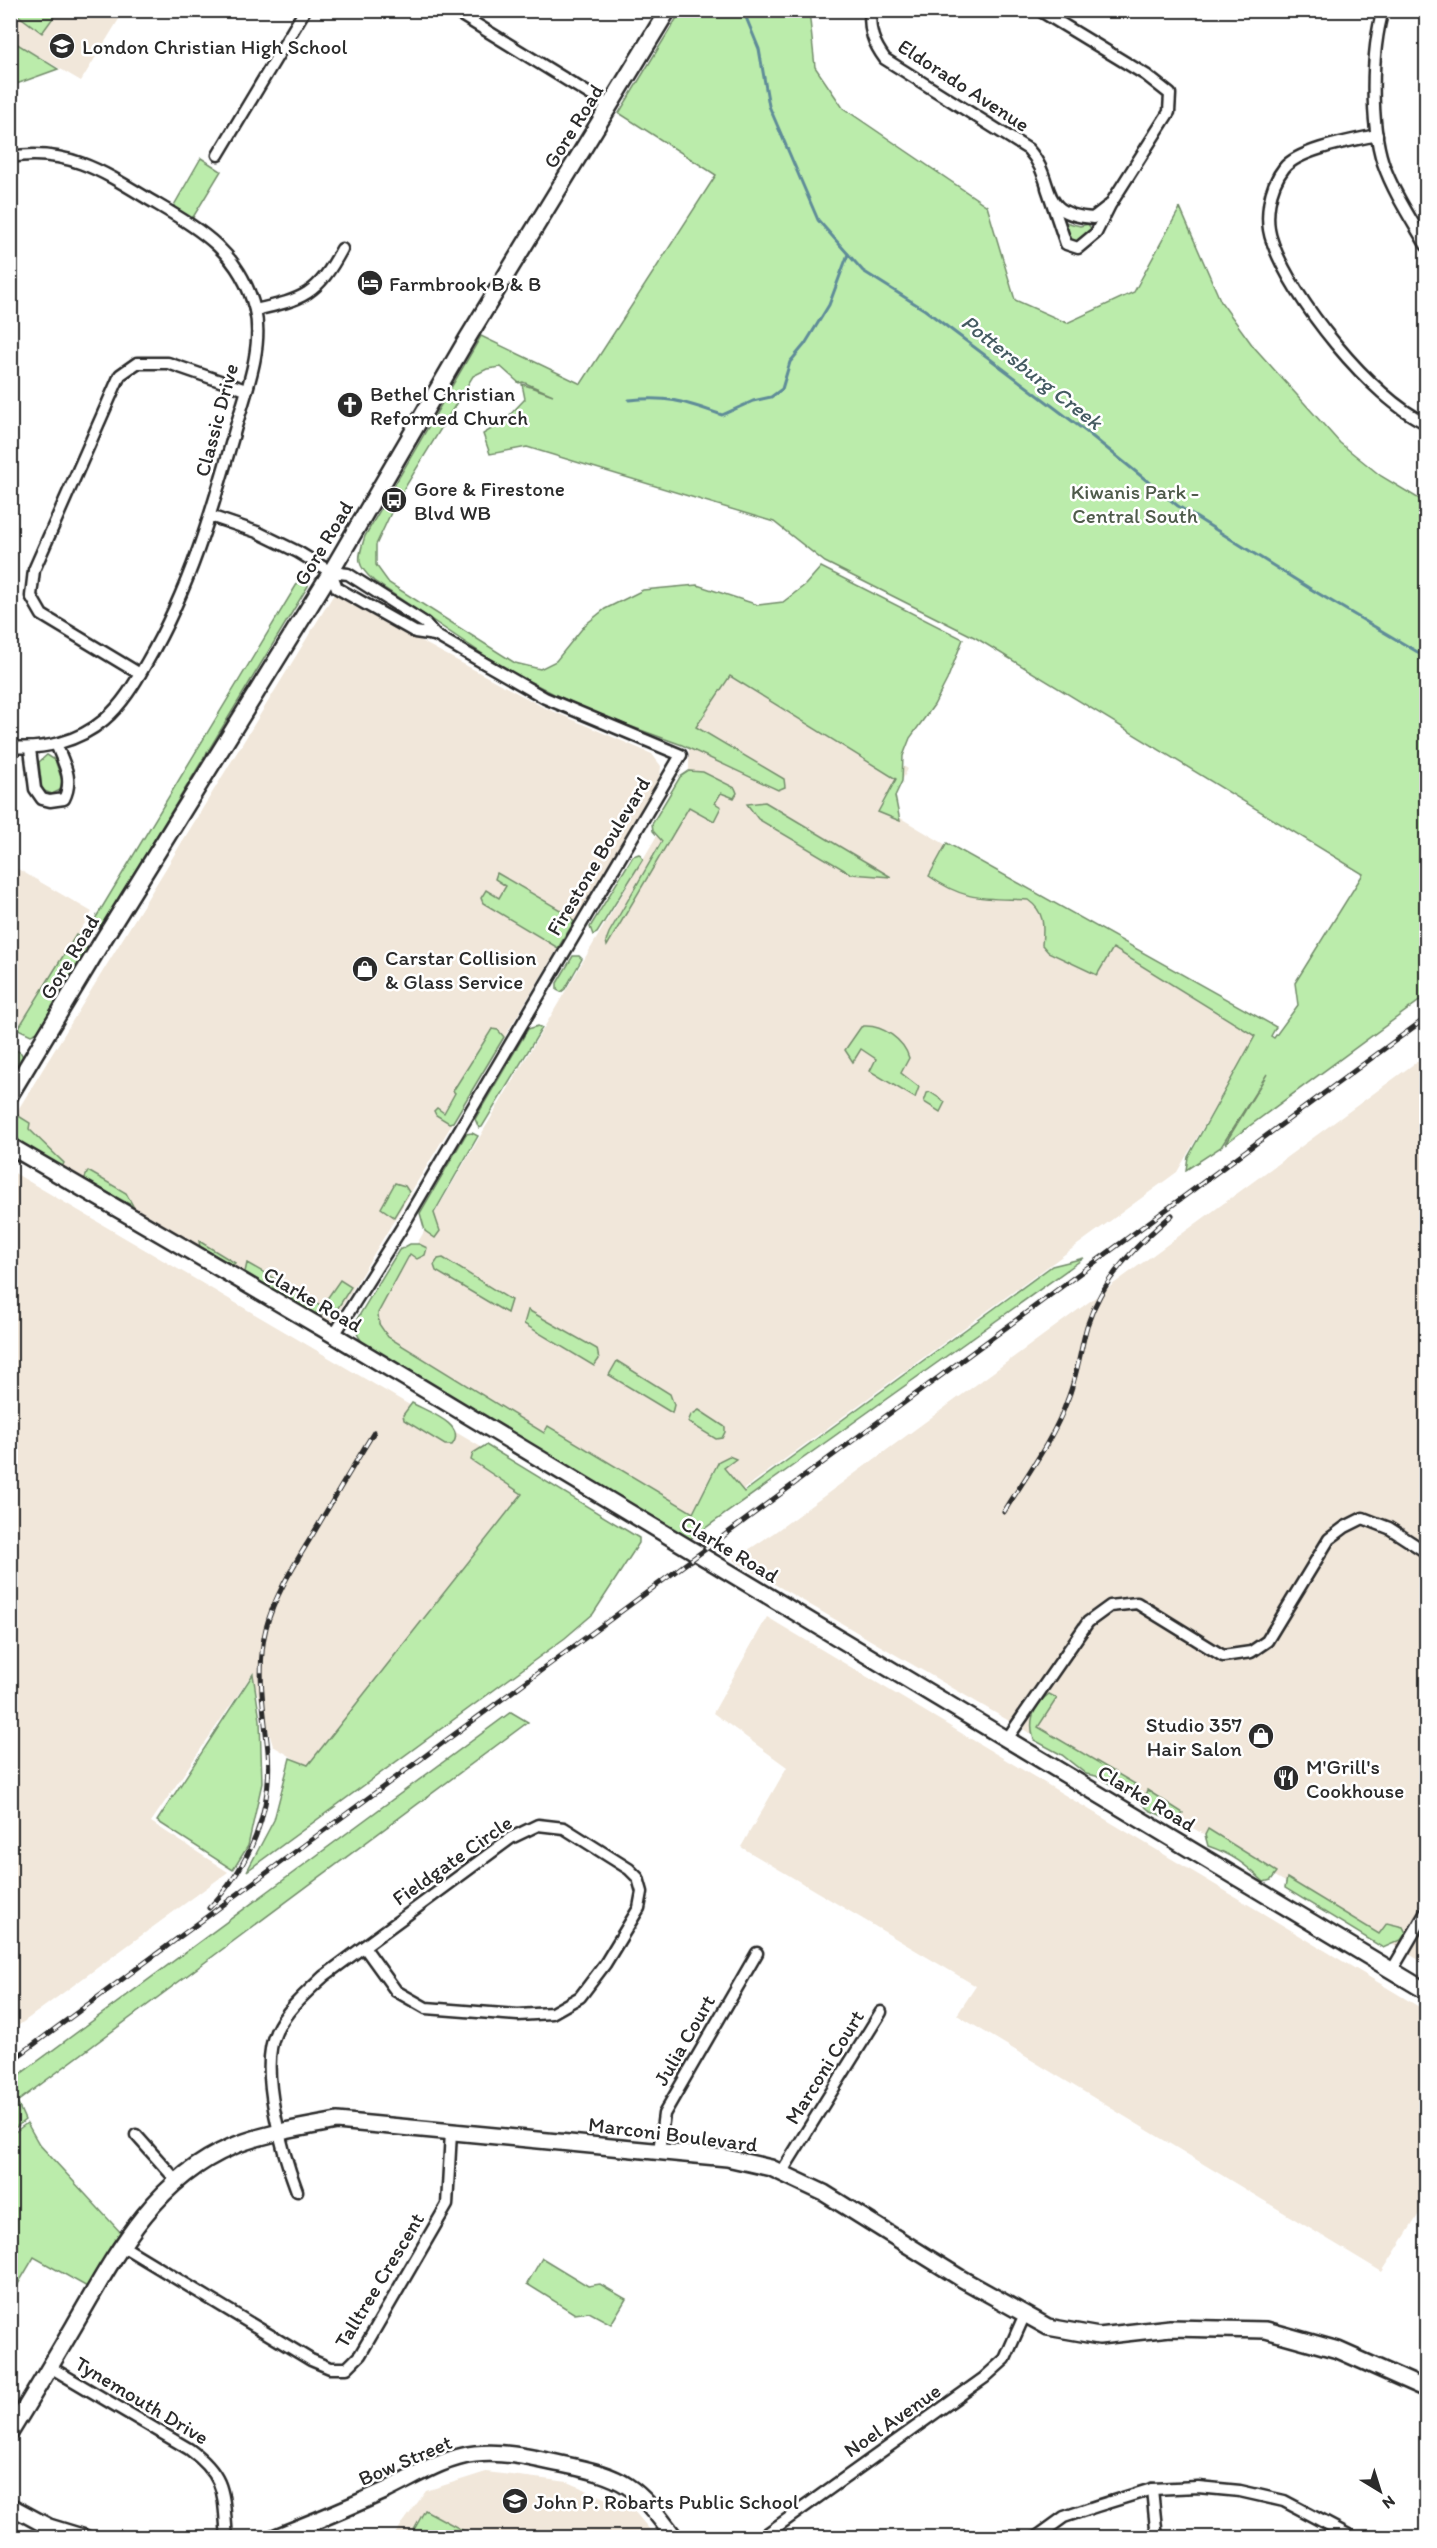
<svg xmlns="http://www.w3.org/2000/svg" width="1437" height="2548" font-family="Itim,sans-serif">
<style>
.built{fill:#f1e7da}
.green{fill:#bbecab;stroke:#738c6b;stroke-width:1.5}
.lines{fill:none;stroke-linecap:round;stroke-linejoin:round}
.stream{stroke:#5f8c98;stroke-width:3}
.street-casing{stroke:#2b2b2b;stroke-width:15}
.secondary-casing{stroke:#2b2b2b;stroke-width:20}
.street{stroke:#fff;stroke-width:10}
.secondary{stroke:#fff;stroke-width:15}
.rail-casing{stroke:#2b2b2b;stroke-width:5}
.rail{stroke:#fff;stroke-width:3;stroke-dasharray:9;stroke-linecap:butt}
.labels{text-anchor:middle;dominant-baseline:central;stroke-width:5;stroke-linejoin:round;paint-order:stroke}
.poi-label{font-size:21px;fill:#2b2b2b;stroke:#fff;text-anchor:start}
.street-label{font-size:21px;fill:#2b2b2b;stroke:#fff}
.park-label{font-size:21px;fill:#4f5b4b;stroke:#fff}
.water-label{font-size:22px;font-style:italic;fill:#455b62;stroke:#fff}
</style>
<rect width="100%" height="100%" fill="#fff"/>
<filter id="ink" filterUnits="userSpaceOnUse"><feTurbulence type="fractalNoise" baseFrequency=".0167" numOctaves="2"/><feDisplacementMap in="SourceGraphic" scale="12" xChannelSelector="R" yChannelSelector="G"/><feConvolveMatrix kernelMatrix="1 2 1 2 8 2 1 2 1" color-interpolation-filters="sRGB"/></filter>
<g filter="url(#ink)">
<g class="built">
<path d="M 10,11 L 124,11 L 81,81 L 11,40 Z"/>
<path d="M 334,594 L 541,706 L 652,754 L 661,766 L 660,779 L 331,1325 L 22,1142 L 12,1128 L 16,1113 Z"/>
<path d="M 732,661 L 908,769 L 887,810 L 1260,1030 L 1177,1172 L 703,1519 L 548,1427 L 544,1434 L 368,1327 L 689,781 L 689,726 Z"/>
<path d="M 11,865 L 92,912 L 11,1039 Z"/>
<path d="M 1426,1055 L 1426,1964 L 733,1560 L 775,1532 Z"/>
<path d="M 11,1171 L 481,1447 L 522,1493 L 307,1766 L 273,1746 L 252,1674 L 151,1822 L 228,1872 L 11,2031 Z"/>
<path d="M 767,1617 L 1426,2011 L 1426,2203 L 1382,2272 L 957,2015 L 976,1986 L 741,1847 L 787,1767 L 713,1713 Z"/>
<path d="M 486,2472 L 568,2482 L 634,2511 L 656,2537 L 392,2538 L 426,2491 Z"/>
</g>
<g class="green">
<path d="M 11,10 L 58,10 L 58,11 L 42,33 Z"/>
<path d="M 681,11 L 809,11 L 815,67 L 843,108 L 987,206 L 1015,300 L 1067,323 L 1134,292 L 1180,208 L 1221,302 L 1253,346 L 1340,443 L 1381,476 L 1426,503 L 1426,996 L 1225,1144 L 1267,1074 L 1221,1147 L 1186,1170 L 1188,1157 L 1255,1036 L 1113,948 L 1097,975 L 1048,952 L 1042,945 C 1044,926 1045,912 1028,900 C 985,898 966,902 929,876 L 947,843 L 1276,1027 L 1271,1036 L 1274,1038 L 1298,1005 L 1295,983 L 1363,874 L 976,638 L 825,562 L 774,522 L 527,447 L 490,454 L 483,434 L 503,422 L 525,399 L 522,384 L 553,395 L 523,382 L 519,383 L 501,367 L 487,369 L 473,376 L 396,502 L 376,545 L 376,565 L 389,583 L 515,663 L 540,669 L 556,661 L 585,625 L 605,609 L 643,590 L 697,585 L 758,605 L 783,602 L 805,585 L 821,567 L 963,639 L 947,680 L 934,705 L 910,738 L 903,756 L 902,781 L 895,796 L 900,821 L 878,812 L 896,779 L 730,676 L 696,727 L 784,779 L 785,787 L 778,790 L 682,745 L 599,715 L 554,694 L 502,667 L 374,581 C 355,564 358,559 365,536 L 481,336 L 581,384 L 716,175 L 619,113 Z"/>
<path d="M 10,40 L 11,40 L 58,69 L 11,86 Z"/>
<path d="M 201,158 L 221,171 L 192,219 L 173,207 Z"/>
<path d="M 1065,222 L 1080,226 L 1088,224 L 1092,230 L 1083,242 L 1076,243 L 1070,240 L 1063,226 Z"/>
<path d="M 303,574 L 308,579 L 308,586 L 102,926 L 92,924 Z"/>
<path d="M 47,755 L 55,760 L 63,783 L 60,790 L 52,794 L 42,790 L 39,762 Z"/>
<path d="M 689,771 L 703,772 L 735,788 L 737,793 L 734,798 L 721,793 L 715,803 L 721,807 L 714,821 L 689,807 L 607,946 L 606,941 L 609,933 L 662,841 L 653,831 L 652,824 L 680,777 Z"/>
<path d="M 765,802 L 891,877 L 851,874 L 758,819 L 747,804 Z"/>
<path d="M 639,854 L 643,859 L 597,933 L 593,935 L 590,927 L 633,856 Z"/>
<path d="M 497,873 L 569,915 L 574,922 L 558,948 L 483,903 L 481,898 L 486,890 L 499,898 L 506,886 L 495,879 Z"/>
<path d="M 76,935 L 83,938 L 88,953 L 38,1032 L 31,1035 L 18,1029 Z"/>
<path d="M 573,956 L 579,956 L 582,959 L 565,989 L 561,992 L 557,990 L 557,983 Z"/>
<path d="M 538,1026 L 542,1028 L 482,1127 L 479,1128 L 475,1119 L 528,1029 Z"/>
<path d="M 864,1026 C 883,1025 904,1040 909,1058 L 901,1073 L 919,1087 L 915,1098 L 870,1071 L 876,1059 L 861,1049 L 853,1062 L 845,1050 L 861,1027 Z"/>
<path d="M 492,1029 L 498,1030 L 504,1037 L 453,1122 L 449,1123 L 436,1115 L 434,1111 L 437,1108 L 444,1113 L 455,1093 L 453,1091 Z"/>
<path d="M 11,1047 L 21,1053 L 23,1057 L 11,1078 Z"/>
<path d="M 930,1092 L 945,1102 L 940,1112 L 924,1102 L 927,1093 Z"/>
<path d="M 17,1115 L 30,1123 L 29,1129 L 64,1163 L 62,1167 L 20,1142 L 12,1128 Z"/>
<path d="M 472,1133 L 478,1136 L 434,1213 L 440,1231 L 435,1238 L 425,1231 L 420,1213 L 466,1134 Z"/>
<path d="M 88,1171 L 126,1193 L 133,1206 L 84,1180 Z"/>
<path d="M 395,1183 L 405,1186 L 409,1192 L 394,1217 L 381,1208 Z"/>
<path d="M 199,1241 L 235,1263 L 233,1265 L 200,1247 Z"/>
<path d="M 410,1244 L 419,1244 L 427,1248 L 425,1255 L 417,1259 L 410,1254 L 378,1313 L 379,1324 L 388,1337 L 544,1433 L 548,1426 L 693,1513 L 719,1461 L 729,1456 L 736,1459 L 724,1468 L 744,1492 L 1052,1266 L 1084,1258 L 690,1539 L 364,1344 C 357,1336 354,1329 357,1319 L 399,1250 Z"/>
<path d="M 443,1258 L 511,1300 L 507,1313 L 436,1271 L 434,1265 L 438,1259 Z"/>
<path d="M 247,1263 L 322,1306 L 340,1280 L 351,1287 L 336,1311 L 333,1309 L 322,1314 L 313,1313 L 245,1272 Z"/>
<path d="M 528,1310 L 597,1349 L 599,1359 L 594,1366 L 524,1324 Z"/>
<path d="M 617,1361 L 670,1394 L 674,1405 L 672,1413 L 609,1375 Z"/>
<path d="M 412,1403 C 426,1411 468,1425 452,1445 L 445,1445 L 404,1420 L 403,1415 Z"/>
<path d="M 699,1410 L 725,1427 L 725,1432 L 722,1438 L 716,1439 L 688,1422 L 691,1415 Z"/>
<path d="M 486,1445 L 639,1538 L 639,1543 L 593,1614 L 565,1638 L 247,1871 L 274,1820 L 290,1758 L 308,1765 L 522,1494 L 471,1460 L 473,1453 Z"/>
<path d="M 253,1674 L 260,1720 L 262,1783 L 248,1846 L 233,1870 L 157,1821 Z"/>
<path d="M 1049,1694 L 1057,1698 L 1038,1727 L 1135,1784 L 1128,1794 L 1096,1776 L 1086,1774 L 1062,1755 L 1034,1740 C 1028,1721 1033,1706 1049,1694 Z"/>
<path d="M 511,1712 L 528,1722 L 17,2102 L 25,2120 L 11,2131 L 11,2081 Z"/>
<path d="M 1147,1790 L 1183,1813 L 1176,1822 L 1149,1810 L 1142,1804 Z"/>
<path d="M 1208,1829 L 1277,1872 L 1271,1880 L 1264,1882 C 1246,1865 1232,1854 1208,1846 L 1205,1835 Z"/>
<path d="M 1287,1878 L 1379,1934 L 1387,1923 L 1403,1927 L 1406,1933 L 1401,1940 L 1383,1948 L 1285,1888 Z"/>
<path d="M 27,2123 L 39,2144 L 123,2235 L 89,2288 L 34,2257 L 11,2296 L 11,2135 Z"/>
<path d="M 542,2258 L 588,2286 L 600,2284 L 626,2299 L 611,2324 L 589,2312 L 575,2314 L 527,2284 Z"/>
<path d="M 425,2510 L 464,2531 L 460,2537 L 410,2537 Z"/>
</g>
<g class="lines">
<g class="stream">
<path d="M 743,10 L 759,49 L 769,106 L 818,220 L 863,271 L 925,310 L 1088,433 L 1178,506 L 1309,588 L 1426,657"/>
<path d="M 629,400 C 671,396 684,402 722,415 L 753,401 L 771,397 L 782,389 L 790,362 L 805,344 L 829,305 L 848,254"/>
</g>
<g class="street-casing">
<g id="street">
<path d="M 453,10 L 609,106"/>
<path d="M 871,10 C 868,30 874,44 885,59 L 1028,149 C 1058,182 1035,214 1093,218 L 1107,207"/>
<path d="M 1039,10 L 1146,75 L 1170,94 L 1169,112 L 1110,205 L 1096,233 L 1078,248 L 1066,244 L 1047,188"/>
<path d="M 1383,10 C 1371,51 1370,123 1383,163 C 1393,192 1411,219 1426,245"/>
<path d="M 1377,135 C 1354,140 1299,149 1284,168 C 1269,187 1264,219 1272,241 C 1291,298 1372,399 1426,423"/>
<path d="M 218,155 L 305,10"/>
<path d="M 10,157 C 65,148 101,170 145,197 C 195,227 239,248 255,310 C 264,348 245,394 235,430 C 212,511 190,588 147,662 C 135,683 122,705 104,720 C 78,742 43,750 10,747"/>
<path d="M 10,279 L 10,295"/>
<path d="M 255,310 C 304,299 317,295 342,249"/>
<path d="M 210,516 L 257,532 L 298,552 L 331,572 L 348,574 L 425,623 L 435,635 L 545,698 L 681,755 L 401,1229 L 334,1335"/>
<path d="M 331,572 L 337,588 L 415,632 L 435,635"/>
<path d="M 140,674 L 42,615 L 31,596 L 34,570 L 120,375 L 137,363 L 168,363 L 246,390"/>
<path d="M 30,749 L 35,789 L 42,799 L 50,801 L 64,799 C 74,779 64,764 56,744"/>
<path d="M 1007,1739 L 1088,1622 L 1110,1606 L 1137,1603 L 1223,1656 L 1251,1652 L 1267,1641 L 1329,1539 L 1345,1527 L 1363,1518 L 1389,1528 L 1426,1552"/>
<path d="M 1392,1970 L 1426,1912"/>
<path d="M 136,2135 L 177,2181"/>
<path d="M 659,2151 L 664,2114 L 757,1953"/>
<path d="M 781,2173 L 881,2012"/>
<path d="M 297,2191 C 283,2154 258,2069 276,2032 C 286,2010 306,1993 324,1976 L 511,1838 L 538,1825 L 564,1828 L 629,1869 L 638,1878 L 642,1892 L 639,1908 L 605,1964 L 580,1997 L 552,2013 L 518,2015 L 426,2008 L 396,1991 L 365,1948"/>
<path d="M 121,2245 L 311,2360 L 330,2368 L 347,2368 L 360,2355 L 447,2205 L 451,2132"/>
<path d="M 50,2367 L 189,2449 C 227,2477 223,2494 227,2538"/>
<path d="M 1152,2489 L 1157,2538"/>
<path d="M 761,2538 L 984,2378 L 1005,2359 L 1025,2314"/>
<path d="M 1035,2538 L 1064,2517 L 1097,2506 L 1152,2489 L 1198,2487 L 1240,2491 L 1284,2501 L 1354,2538"/>
</g>
</g>
<g class="secondary-casing">
<g id="secondary">
<path d="M 10,1095 L 103,940 L 331,572 L 467,339 L 668,10"/>
<path d="M 10,1146 L 334,1335 L 1426,1991"/>
<path d="M 10,2433 C 32,2397 53,2362 74,2326 C 114,2257 153,2180 231,2147 C 264,2133 302,2128 337,2121 L 727,2158 L 771,2168 L 824,2193 L 962,2279 L 1048,2327 L 1099,2336 L 1170,2328 L 1266,2330 L 1338,2350 L 1426,2389"/>
<path d="M 10,2506 L 49,2527 L 85,2538"/>
<path d="M 273,2538 C 312,2523 349,2507 387,2490 C 414,2477 445,2457 475,2454 C 505,2451 532,2458 561,2464 C 625,2477 636,2485 675,2538"/>
</g>
</g>
<use href="#street" class="street"/>
<use href="#secondary" class="secondary"/>
<g class="rail-casing">
<g id="rail">
<path d="M 1004,1512 C 1026,1476 1053,1440 1067,1401 C 1077,1377 1080,1351 1087,1326 C 1102,1279 1135,1246 1172,1215"/>
<path d="M 209,1908 C 250,1866 273,1810 268,1751 C 264,1710 256,1669 266,1628 C 275,1594 295,1564 313,1534 C 333,1500 353,1466 374,1432"/>
<path d="M 10,2062 L 1426,1018"/>
</g>
</g>
<use href="#rail" class="rail"/>
</g>
</g>
<defs>
<g id="school-disc" transform="scale(1.35)"><circle r="9.5" fill="#2b2b2b" stroke="#fff"/><path d="M0-5L7-2L0 1L-7-2ZM-4 1L0 2.5L4 1V4Q0 6-4 4Z" fill="#fff"/></g>
<g id="hotel-disc" transform="scale(1.35)"><circle r="9.5" fill="#2b2b2b" stroke="#fff"/><path d="M-6-4.5h1.5V1H6V5H4.5V3h-9V5H-6ZM-4 0a1.8 1.8 0 1 1 3.6 0ZM.5 0V-2.5h3Q6-2.5 6 0Z" fill="#fff"/></g>
<g id="church-disc" transform="scale(1.35)"><circle r="9.5" fill="#2b2b2b" stroke="#fff"/><path d="M-1.2-6h2.4v3.5h3.3v2.4h-3.3V6h-2.4V-.1h-3.3v-2.4h3.3Z" fill="#fff"/></g>
<g id="bus-disc" transform="scale(1.35)"><circle r="9.5" fill="#2b2b2b" stroke="#fff"/><path d="M-5-6H5V4H4V6H2V4H-2V6H-4V4H-5ZM-3.5-4V0h7V-4ZM-3.5 1.2v1.5H-2V1.2ZM2 1.2v1.5H3.5V1.2Z" fill="#fff"/></g>
<g id="shop-disc" transform="scale(1.35)"><circle r="9.5" fill="#2b2b2b" stroke="#fff"/><path d="M-5-2.5h2.3a2.7 3.5 0 0 1 5.4 0H5L5.5 6h-11ZM-1.5-2.5h3a1.5 2.3 0 0 0-3 0Z" fill="#fff"/></g>
<g id="restaurant-disc" transform="scale(1.35)"><circle r="9.5" fill="#2b2b2b" stroke="#fff"/><path d="M-5-6h1v4h1v-4h1v4h1v-4h1v5L-1.5 .5V6h-2V.5L-5-1ZM5-6V6H3V1.5H1.5Q1.5-4 5-6Z" fill="#fff"/></g>
</defs>
<g fill-rule="evenodd">
<use href="#school-disc" x="62" y="46"/>
<use href="#hotel-disc" x="370" y="283"/>
<use href="#church-disc" x="350" y="405"/>
<use href="#bus-disc" x="394" y="500"/>
<use href="#shop-disc" x="365" y="969"/>
<use href="#shop-disc" x="1261" y="1736"/>
<use href="#restaurant-disc" x="1286" y="1778"/>
<use href="#school-disc" x="515" y="2501"/>
</g>
<g class="labels">
<g class="poi-label">
<text x="82" y="46">London Christian High School</text>
<text x="389" y="283">Farmbrook B &amp; B</text>
<text x="370" y="393">Bethel Christian<tspan x="370" dy="24">Reformed Church</tspan></text>
<text x="414" y="488">Gore &amp; Firestone<tspan x="414" dy="24">Blvd WB</tspan></text>
<text x="385" y="957">Carstar Collision<tspan x="385" dy="24">&amp; Glass Service</tspan></text>
<text x="1242" y="1724" text-anchor="end">Studio 357<tspan x="1242" dy="24">Hair Salon</tspan></text>
<text x="1306" y="1766">M'Grill's<tspan x="1306" dy="24">Cookhouse</tspan></text>
<text x="534" y="2501">John P. Robarts Public School</text>
</g>
<g class="street-label">
<text transform="translate(964 85) rotate(33)">Eldorado Avenue</text>
<text transform="translate(573 126) rotate(-58)">Gore Road</text>
<text transform="translate(216 420) rotate(-75)">Classic Drive</text>
<text transform="translate(323 543) rotate(-59)">Gore Road</text>
<text transform="translate(598 856) rotate(-59)">Firestone Boulevard</text>
<text transform="translate(69 957) rotate(-59)">Gore Road</text>
<text transform="translate(313 1299) rotate(30)">Clarke Road</text>
<text transform="translate(730 1549) rotate(31)">Clarke Road</text>
<text transform="translate(1147 1798) rotate(31)">Clarke Road</text>
<text transform="translate(452 1860) rotate(-35)">Fieldgate Circle</text>
<text transform="translate(684 2040) rotate(-60)">Julia Court</text>
<text transform="translate(824 2067) rotate(-58)">Marconi Court</text>
<text transform="translate(673 2134) rotate(7)">Marconi Boulevard</text>
<text transform="translate(379 2280) rotate(-59)">Talltree Crescent</text>
<text transform="translate(142 2400) rotate(31)">Tynemouth Drive</text>
<text transform="translate(892 2420) rotate(-35)">Noel Avenue</text>
<text transform="translate(405 2460) rotate(-23)">Bow Street</text>
</g>
<g class="park-label">
<text x="1135" y="491">Kiwanis Park -<tspan x="1135" dy="24">Central South</tspan></text>
</g>
<g class="water-label">
<text transform="translate(1032 372) rotate(38)">Pottersburg Creek</text>
</g>
</g>
<rect width="1437" height="2548" fill="none" stroke="#fff" stroke-width="36"/>
<rect x="18" y="18" width="1401" height="2512" fill="none" stroke="#2b2b2b" stroke-width="2" filter="url(#ink)"/>
<g transform="translate(1380 2491) rotate(142)" stroke="#ffffff" stroke-width="4.5" paint-order="stroke">
<path d="M0-4.5L10 22L0 15L-10 22Z" fill="#2b2b2b"/>
<text y="-9" font-size="16" font-weight="bold" text-anchor="middle" fill="#2b2b2b">N</text>
</g>
</svg>
